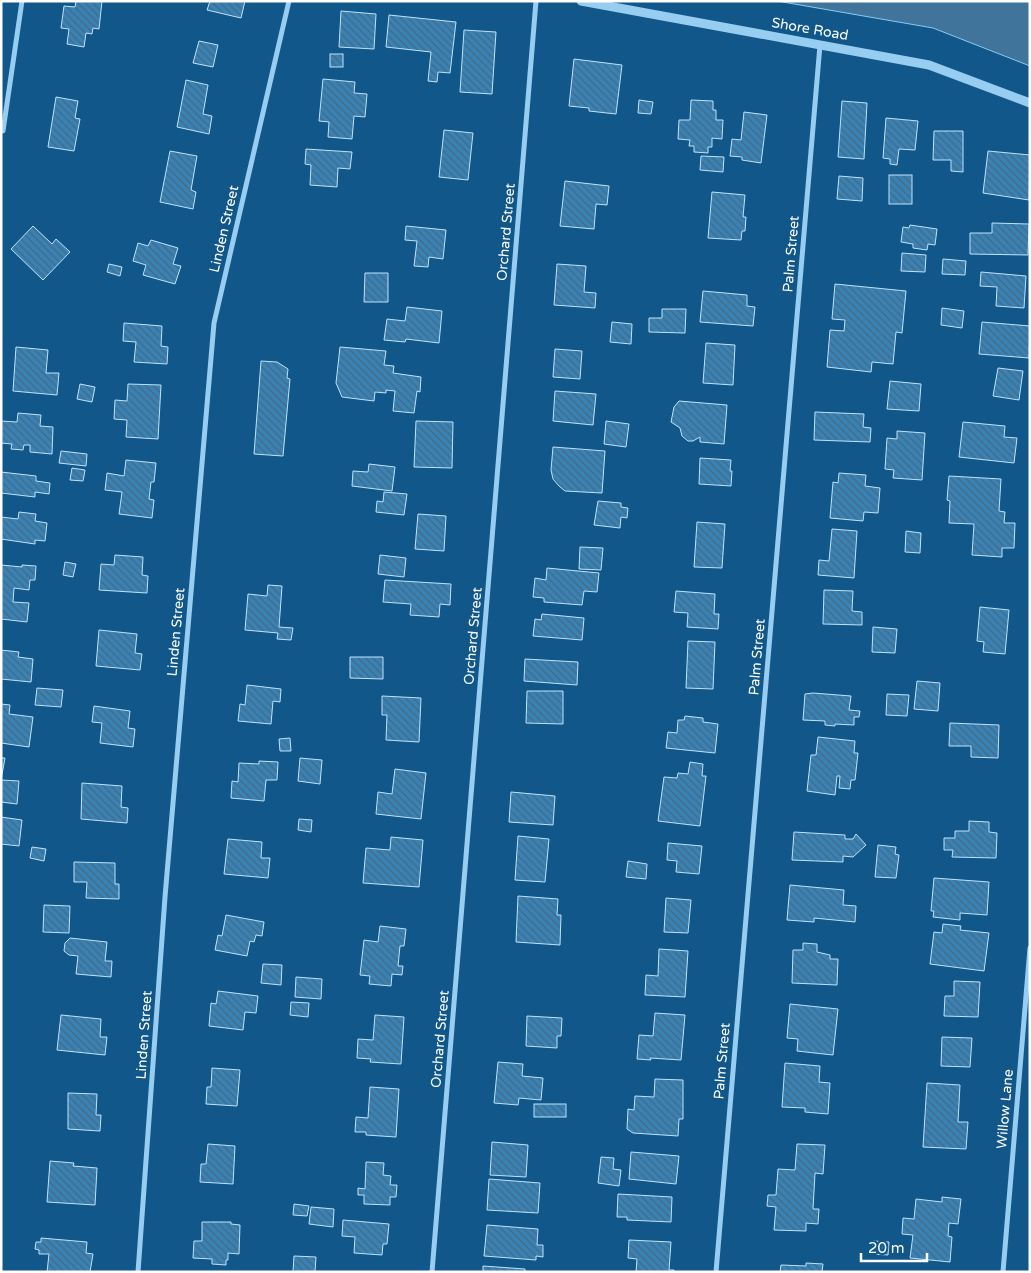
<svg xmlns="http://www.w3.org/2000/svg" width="1031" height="1273" font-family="'Varela Round',sans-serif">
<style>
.water{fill:#40749a;stroke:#89caf5}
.building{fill:url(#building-back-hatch);stroke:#bee3fd}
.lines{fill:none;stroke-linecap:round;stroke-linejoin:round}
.minor{stroke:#97cdf1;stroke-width:5}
.tertiary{stroke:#97cdf1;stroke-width:9}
.labels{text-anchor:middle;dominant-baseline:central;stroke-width:4;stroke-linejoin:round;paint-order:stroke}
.street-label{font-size:14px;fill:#fff;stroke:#11578a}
</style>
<defs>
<pattern id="building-back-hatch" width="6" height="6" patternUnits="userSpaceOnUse" patternTransform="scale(1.25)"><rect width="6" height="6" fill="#3a81b4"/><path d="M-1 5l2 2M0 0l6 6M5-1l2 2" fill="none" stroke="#426985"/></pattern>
</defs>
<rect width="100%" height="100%" fill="#11578a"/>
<path class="water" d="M 777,1 L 1030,1 L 1030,66 L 933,28 Z"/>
<g class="building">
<path d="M 76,1 L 102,1 L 99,29 L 93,28 L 92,34 L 86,33 L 84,47 L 67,44 L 69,29 L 61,28 L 64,6 L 75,7 Z"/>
<path d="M 210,1 L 245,1 L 241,18 L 207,10 Z"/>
<path d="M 341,11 L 376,14 L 374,49 L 339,47 Z"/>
<path d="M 389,15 L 456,22 L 450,73 L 438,72 L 437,82 L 428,81 L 431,52 L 386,47 Z"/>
<path d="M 464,30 L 496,32 L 492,94 L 460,92 Z"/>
<path d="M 199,41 L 218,45 L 213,67 L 193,63 Z"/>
<rect x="330" y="54" width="13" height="13"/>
<path d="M 574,59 L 622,65 L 616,114 L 589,111 L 589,108 L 569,106 Z"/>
<path d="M 323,79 L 355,82 L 354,93 L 367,94 L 365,117 L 354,116 L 352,139 L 328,137 L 329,122 L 319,121 Z"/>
<path d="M 186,80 L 208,85 L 203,114 L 212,116 L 209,134 L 177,127 Z"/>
<path d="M 56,97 L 78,101 L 75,118 L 80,119 L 74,151 L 48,147 Z"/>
<path d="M 639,100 L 653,102 L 651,114 L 638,113 Z"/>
<path d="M 691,100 L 713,101 L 713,110 L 716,110 L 716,120 L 723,120 L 722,139 L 712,138 L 712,147 L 708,147 L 708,153 L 694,152 L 694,146 L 689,146 L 690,140 L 678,139 L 679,120 L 690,120 Z"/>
<path d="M 842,101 L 867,103 L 864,159 L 838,157 Z"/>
<path d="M 744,112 L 767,115 L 761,163 L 742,160 L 742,157 L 730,156 L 732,139 L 741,140 Z"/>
<path d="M 886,118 L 918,121 L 915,150 L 899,149 L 897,165 L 890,164 L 890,159 L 883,158 Z"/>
<path d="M 444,130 L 473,133 L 468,180 L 439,177 Z"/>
<path d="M 934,131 L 963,131 L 963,172 L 951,171 L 951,160 L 933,160 Z"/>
<path d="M 306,149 L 352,152 L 350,169 L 338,168 L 337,187 L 310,185 L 311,165 L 305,164 Z"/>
<path d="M 170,151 L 197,156 L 191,190 L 196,192 L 193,209 L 160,202 Z"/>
<path d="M 988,151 L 1030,155 L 1029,200 L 983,193 Z"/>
<path d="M 701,156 L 724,157 L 723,172 L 700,170 Z"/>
<rect x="889" y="175" width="23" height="29"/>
<path d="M 839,176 L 863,178 L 862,201 L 837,199 Z"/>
<path d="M 565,181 L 609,186 L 607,205 L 596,204 L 594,229 L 560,226 Z"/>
<path d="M 712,192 L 745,195 L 743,217 L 746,217 L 745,231 L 742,231 L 741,240 L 708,238 Z"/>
<path d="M 992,223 L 1029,224 L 1028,255 L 970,254 L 970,233 L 992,233 Z"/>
<path d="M 910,225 L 937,229 L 935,245 L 928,244 L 927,250 L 913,248 L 913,244 L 901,242 L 903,227 L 909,228 Z"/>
<path d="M 33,226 L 52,244 L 56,239 L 70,252 L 43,280 L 11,249 Z"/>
<path d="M 406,226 L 446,230 L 443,259 L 429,257 L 428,267 L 414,266 L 417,241 L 405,240 Z"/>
<path d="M 151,240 L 178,248 L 173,264 L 181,266 L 175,284 L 143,275 L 146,265 L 133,261 L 138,243 L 148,246 Z"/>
<path d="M 902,253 L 926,255 L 925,272 L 901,271 Z"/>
<path d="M 943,259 L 966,261 L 965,275 L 942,274 Z"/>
<path d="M 109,264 L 122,267 L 120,276 L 107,272 Z"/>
<path d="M 557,264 L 586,266 L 584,292 L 596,293 L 595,308 L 554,305 Z"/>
<path d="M 981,272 L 1026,276 L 1024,308 L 996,306 L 997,287 L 980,286 Z"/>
<path d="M 365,273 L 388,273 L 388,302 L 364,302 Z"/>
<path d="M 835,284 L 906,291 L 902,333 L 896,332 L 893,364 L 872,362 L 871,372 L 827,367 L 830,330 L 844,331 L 845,320 L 832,319 Z"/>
<path d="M 703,291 L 747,295 L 747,306 L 755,307 L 753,326 L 700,322 Z"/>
<path d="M 407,307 L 442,311 L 439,343 L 406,339 L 405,342 L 384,340 L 387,319 L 405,321 Z"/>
<path d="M 942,308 L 964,311 L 962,328 L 941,325 Z"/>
<path d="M 662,309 L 686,309 L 685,333 L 649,332 L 649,318 L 662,318 Z"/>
<path d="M 612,322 L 632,324 L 631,344 L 610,342 Z"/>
<path d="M 982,322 L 1030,326 L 1029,358 L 979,354 Z"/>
<path d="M 124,323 L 162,326 L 161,346 L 168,347 L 167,364 L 134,362 L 136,342 L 123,341 Z"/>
<path d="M 706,343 L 735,345 L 733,385 L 703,383 Z"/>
<path d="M 16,347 L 48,350 L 46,373 L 59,373 L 57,395 L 13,391 Z"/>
<path d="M 340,347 L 386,351 L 384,365 L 394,366 L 393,373 L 421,377 L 420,392 L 417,391 L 414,413 L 393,411 L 395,391 L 386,390 L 386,393 L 375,392 L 374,401 L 342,397 L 336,383 Z"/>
<path d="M 555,349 L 582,351 L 580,379 L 553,377 Z"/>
<path d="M 261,361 L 277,362 L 288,369 L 287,378 L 290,379 L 283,456 L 254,454 Z"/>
<path d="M 998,368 L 1023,371 L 1019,400 L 993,396 Z"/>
<path d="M 890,381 L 921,384 L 919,411 L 887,409 Z"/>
<path d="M 80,384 L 95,387 L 92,402 L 77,399 Z"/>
<path d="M 128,384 L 161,385 L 158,439 L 126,437 L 127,420 L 114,419 L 115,400 L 127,401 Z"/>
<path d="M 555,391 L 596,394 L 593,425 L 553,421 Z"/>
<path d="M 679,401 L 727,405 L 724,444 L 700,442 L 700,437 L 693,441 L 688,441 L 682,436 L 680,428 L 671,422 L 674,407 Z"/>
<path d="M 815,412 L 864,414 L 863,427 L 871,428 L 870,442 L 814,440 Z"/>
<path d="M 18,413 L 41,415 L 40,426 L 53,427 L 52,454 L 30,452 L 30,445 L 24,445 L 23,450 L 11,449 L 12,444 L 1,443 L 1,421 L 17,422 Z"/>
<path d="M 416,421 L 453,422 L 452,468 L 414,467 Z"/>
<path d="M 606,421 L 629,424 L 626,447 L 604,444 Z"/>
<path d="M 963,422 L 1005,426 L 1004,437 L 1017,438 L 1014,463 L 959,457 Z"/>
<path d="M 897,431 L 925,433 L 922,480 L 893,478 L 894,470 L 885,469 L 887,438 L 897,439 Z"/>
<path d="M 553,447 L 605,451 L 602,493 L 565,491 L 559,486 L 553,479 L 551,470 Z"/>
<path d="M 61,451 L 87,454 L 86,466 L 59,463 Z"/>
<path d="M 700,458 L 731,460 L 730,471 L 732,471 L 731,486 L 699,484 Z"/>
<path d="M 126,460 L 156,463 L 154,482 L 151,482 L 149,499 L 154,500 L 152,518 L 119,514 L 122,492 L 105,490 L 107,473 L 124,476 Z"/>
<path d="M 369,464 L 395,467 L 392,491 L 352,486 L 353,471 L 368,472 Z"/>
<path d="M 72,468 L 85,470 L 83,481 L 70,480 Z"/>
<path d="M 1,472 L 36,476 L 36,481 L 50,483 L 49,494 L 35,492 L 35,497 L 1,493 Z"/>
<path d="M 839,473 L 866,475 L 865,486 L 880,488 L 878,513 L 864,512 L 863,521 L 830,518 L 833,482 L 838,483 Z"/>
<path d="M 949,476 L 1001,479 L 999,511 L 1005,512 L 1004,523 L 1015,523 L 1014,548 L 1002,548 L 1002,557 L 972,555 L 974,524 L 949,523 L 950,501 L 947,500 Z"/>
<path d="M 384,492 L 407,494 L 404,515 L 376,512 L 377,501 L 383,502 Z"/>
<path d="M 598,501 L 621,503 L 621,507 L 628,508 L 627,518 L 621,517 L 620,528 L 594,525 Z"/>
<path d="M 19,512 L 36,514 L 35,521 L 47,523 L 45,541 L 35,540 L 35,544 L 1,539 L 1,517 L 18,519 Z"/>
<path d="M 418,514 L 446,516 L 444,551 L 415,549 Z"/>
<path d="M 697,522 L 725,524 L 722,568 L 694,567 Z"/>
<path d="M 832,529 L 857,531 L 854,578 L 818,575 L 819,560 L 829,561 Z"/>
<path d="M 906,531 L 921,533 L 920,553 L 905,552 Z"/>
<path d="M 580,547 L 603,548 L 601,570 L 579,569 Z"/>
<path d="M 115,555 L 143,557 L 142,575 L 148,576 L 147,593 L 99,590 L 101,564 L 114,565 Z"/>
<path d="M 380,555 L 406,558 L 404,577 L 378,574 Z"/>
<path d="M 65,562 L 76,564 L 73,577 L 63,575 Z"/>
<path d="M 1,565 L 22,567 L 22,565 L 36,566 L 35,580 L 30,580 L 29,590 L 14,588 L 13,602 L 29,603 L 27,622 L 1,619 Z"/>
<path d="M 547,568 L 599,573 L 597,592 L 584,591 L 582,605 L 544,602 L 544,598 L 533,597 L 535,578 L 546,580 Z"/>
<path d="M 385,580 L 451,584 L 450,605 L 440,604 L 439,617 L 410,615 L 411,604 L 383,602 Z"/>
<path d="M 268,585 L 282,586 L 279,627 L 293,628 L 291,640 L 277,639 L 278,633 L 245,630 L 248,594 L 267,596 Z"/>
<path d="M 824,590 L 853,591 L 852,611 L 862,612 L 862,625 L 823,624 Z"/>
<path d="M 676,591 L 715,594 L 714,614 L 719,614 L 718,629 L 687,627 L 688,613 L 674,612 Z"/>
<path d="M 980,607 L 1009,610 L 1005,654 L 983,652 L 984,642 L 977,641 Z"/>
<path d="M 542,614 L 584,618 L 582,640 L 533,636 L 535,619 L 541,620 Z"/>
<path d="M 873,627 L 897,629 L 895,653 L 872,652 Z"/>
<path d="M 99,630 L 137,634 L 135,653 L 142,654 L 140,670 L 96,666 Z"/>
<path d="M 688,641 L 715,642 L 713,689 L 686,688 Z"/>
<path d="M 1,650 L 19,652 L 18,657 L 33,659 L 31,682 L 1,679 Z"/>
<path d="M 350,657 L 383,657 L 383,679 L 350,678 Z"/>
<path d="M 525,659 L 578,662 L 577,685 L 524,681 Z"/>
<path d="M 917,681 L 940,683 L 938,711 L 914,709 Z"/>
<path d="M 247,685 L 281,689 L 280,702 L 273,701 L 271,724 L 238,721 L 240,704 L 245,705 Z"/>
<path d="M 37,688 L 63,690 L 61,707 L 35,705 Z"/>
<path d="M 527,691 L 563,691 L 563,724 L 526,723 Z"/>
<path d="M 813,693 L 851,696 L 849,710 L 860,711 L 859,717 L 854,717 L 854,725 L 835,724 L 835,726 L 825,725 L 825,721 L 803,720 L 805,694 Z"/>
<path d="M 887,694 L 909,695 L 907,716 L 886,715 Z"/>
<path d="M 382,696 L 421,698 L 419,742 L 386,740 L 387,715 L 382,715 Z"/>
<path d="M 1,704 L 10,705 L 9,714 L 33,717 L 29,747 L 1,743 Z"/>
<path d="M 94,706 L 130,711 L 128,728 L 135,729 L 133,747 L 100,743 L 102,723 L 92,722 Z"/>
<path d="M 685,716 L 703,718 L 703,722 L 718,724 L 715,753 L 666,748 L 668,732 L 677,733 L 678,720 L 684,720 Z"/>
<path d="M 950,723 L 999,725 L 998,758 L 971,757 L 971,746 L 949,746 Z"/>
<path d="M 818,737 L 855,741 L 854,753 L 858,753 L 855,780 L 851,780 L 850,789 L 839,788 L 840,776 L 837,776 L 835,795 L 807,791 L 811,755 L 816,755 Z"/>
<path d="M 290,738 L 291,751 L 280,751 L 279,739 Z"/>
<path d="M 1,758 L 5,758 L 1,780 L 19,781 L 17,804 L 1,802 Z"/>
<path d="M 300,758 L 322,760 L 320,784 L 298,781 Z"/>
<path d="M 259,761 L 278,762 L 277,780 L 266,780 L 264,801 L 231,798 L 232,781 L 238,782 L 239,763 L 259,764 Z"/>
<path d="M 690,762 L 703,764 L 702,776 L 706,776 L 700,826 L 658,821 L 664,777 L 677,778 L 678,773 L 688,774 Z"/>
<path d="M 395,769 L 426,773 L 421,819 L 376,814 L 378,792 L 392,794 Z"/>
<path d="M 82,783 L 122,786 L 121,807 L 128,808 L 127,823 L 81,819 Z"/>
<path d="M 511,792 L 555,796 L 553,825 L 509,822 Z"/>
<path d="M 1,817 L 22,820 L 19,846 L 1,844 Z"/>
<path d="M 299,819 L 312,820 L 311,832 L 298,830 Z"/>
<path d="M 969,821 L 989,822 L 989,832 L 997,833 L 996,858 L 952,857 L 953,850 L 944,850 L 944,838 L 955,838 L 955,831 L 969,831 Z"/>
<path d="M 794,832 L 845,835 L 845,839 L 853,839 L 856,834 L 866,845 L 853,857 L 843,856 L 843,862 L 792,860 Z"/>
<path d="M 518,836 L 549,839 L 545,882 L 515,880 Z"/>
<path d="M 391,837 L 423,840 L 419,887 L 363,883 L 366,848 L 390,850 Z"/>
<path d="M 228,839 L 262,842 L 261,858 L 270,858 L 268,878 L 224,874 Z"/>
<path d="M 668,843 L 702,846 L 699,874 L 676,872 L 677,861 L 667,860 Z"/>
<path d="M 878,845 L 896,847 L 895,854 L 899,855 L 896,878 L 875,877 Z"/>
<path d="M 32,847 L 46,849 L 44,861 L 30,858 Z"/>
<path d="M 628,861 L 647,864 L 646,879 L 626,877 Z"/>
<path d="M 74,862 L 115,863 L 115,884 L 119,884 L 119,899 L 86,898 L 87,882 L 74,882 Z"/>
<path d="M 934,878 L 989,882 L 987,915 L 960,913 L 960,920 L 933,917 L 934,911 L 931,911 Z"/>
<path d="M 790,885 L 844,890 L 843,905 L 856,906 L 855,922 L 814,918 L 814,922 L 787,920 Z"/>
<path d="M 518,896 L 558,899 L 557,915 L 561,915 L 560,945 L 516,942 Z"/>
<path d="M 666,898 L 691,900 L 688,933 L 664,932 Z"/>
<path d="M 44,905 L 70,906 L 69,933 L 43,932 Z"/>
<path d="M 226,915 L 264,922 L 262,936 L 256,935 L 254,942 L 250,941 L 247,956 L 215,950 L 218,935 L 222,936 Z"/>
<path d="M 943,924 L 961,926 L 960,930 L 989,933 L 984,971 L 930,964 L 934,932 L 942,933 Z"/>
<path d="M 380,926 L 406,929 L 404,946 L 400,946 L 398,966 L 403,966 L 402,975 L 392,974 L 391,986 L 369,984 L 370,976 L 360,975 L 364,940 L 378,942 Z"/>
<path d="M 70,938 L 107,942 L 105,961 L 112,961 L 111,977 L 76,974 L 78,956 L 69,955 L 64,951 L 65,943 Z"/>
<path d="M 803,943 L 817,944 L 817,952 L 830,955 L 830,959 L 838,959 L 837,985 L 792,983 L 793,950 L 803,950 Z"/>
<path d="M 659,949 L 688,951 L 685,997 L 645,995 L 646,975 L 658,976 Z"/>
<path d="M 263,964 L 282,965 L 281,985 L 261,983 Z"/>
<path d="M 296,977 L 322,979 L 321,999 L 295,997 Z"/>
<path d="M 954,981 L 980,982 L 978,1017 L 944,1016 L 945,996 L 954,996 Z"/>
<path d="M 218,991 L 258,996 L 256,1013 L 245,1012 L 243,1030 L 209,1026 L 211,1003 L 216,1004 Z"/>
<path d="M 291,1002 L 309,1003 L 308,1017 L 290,1015 Z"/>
<path d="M 790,1004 L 838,1009 L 833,1055 L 797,1051 L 798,1039 L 787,1038 Z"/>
<path d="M 655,1013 L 685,1015 L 681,1060 L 650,1058 L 651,1060 L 637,1059 L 639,1035 L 653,1036 Z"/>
<path d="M 61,1015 L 101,1019 L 100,1037 L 107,1037 L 105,1055 L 57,1050 Z"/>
<path d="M 375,1015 L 404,1017 L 401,1064 L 370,1062 L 371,1059 L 357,1058 L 358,1039 L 373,1040 Z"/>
<path d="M 527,1016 L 562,1018 L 561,1036 L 557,1036 L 557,1048 L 526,1046 Z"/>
<path d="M 942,1037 L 972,1038 L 970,1067 L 941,1066 Z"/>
<path d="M 498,1062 L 523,1064 L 522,1076 L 543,1078 L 541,1100 L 519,1098 L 518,1105 L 494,1103 Z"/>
<path d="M 785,1063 L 820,1066 L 819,1082 L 830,1083 L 828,1114 L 805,1112 L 805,1108 L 782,1107 Z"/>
<path d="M 212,1068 L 240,1070 L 237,1106 L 206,1104 L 207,1087 L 211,1087 Z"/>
<path d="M 655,1079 L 683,1080 L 683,1119 L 679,1119 L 678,1136 L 633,1133 L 627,1129 L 628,1109 L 634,1110 L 635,1096 L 654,1097 Z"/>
<path d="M 927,1083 L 960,1085 L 958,1122 L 968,1122 L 966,1149 L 923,1147 Z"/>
<path d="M 370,1087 L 399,1089 L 396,1137 L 366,1135 L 366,1132 L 355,1132 L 356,1117 L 368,1118 Z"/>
<path d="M 68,1093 L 97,1094 L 96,1115 L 101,1115 L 100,1131 L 68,1129 Z"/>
<rect x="534" y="1104" width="32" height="13"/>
<path d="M 492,1142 L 528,1145 L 526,1177 L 490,1175 Z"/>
<path d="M 208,1144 L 235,1146 L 233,1184 L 200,1182 L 201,1164 L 206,1164 Z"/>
<path d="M 797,1144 L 825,1145 L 823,1174 L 815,1173 L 813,1209 L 819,1209 L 818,1224 L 806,1223 L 806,1231 L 774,1230 L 776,1207 L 767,1206 L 768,1195 L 776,1195 L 778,1169 L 795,1170 Z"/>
<path d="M 631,1152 L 679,1156 L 676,1184 L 629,1179 Z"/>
<path d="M 601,1157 L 614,1158 L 613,1169 L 621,1170 L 619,1186 L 598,1183 Z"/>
<path d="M 50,1161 L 74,1163 L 73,1166 L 97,1168 L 95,1205 L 47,1202 Z"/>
<path d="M 366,1162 L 384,1163 L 383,1175 L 391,1176 L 390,1185 L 397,1185 L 396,1197 L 390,1197 L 390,1205 L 364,1204 L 364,1195 L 358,1195 L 358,1188 L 365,1189 Z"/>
<path d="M 489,1179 L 540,1183 L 538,1213 L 487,1210 Z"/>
<path d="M 618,1194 L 672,1197 L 671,1222 L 627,1220 L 627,1217 L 617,1217 Z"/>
<path d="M 942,1197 L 961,1199 L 958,1224 L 949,1223 L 948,1236 L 952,1237 L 950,1262 L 910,1258 L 913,1235 L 902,1234 L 903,1218 L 914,1219 L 916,1199 L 942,1202 Z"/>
<path d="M 294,1204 L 309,1206 L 307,1216 L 293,1215 Z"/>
<path d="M 311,1207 L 334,1209 L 333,1227 L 309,1224 Z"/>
<path d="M 343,1220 L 389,1224 L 387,1244 L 383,1244 L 382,1255 L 354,1253 L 355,1237 L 342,1236 Z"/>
<path d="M 202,1222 L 231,1222 L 231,1224 L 240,1225 L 239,1254 L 228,1253 L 228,1260 L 226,1260 L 226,1265 L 212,1264 L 212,1259 L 193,1258 L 194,1241 L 202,1241 Z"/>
<path d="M 487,1225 L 538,1229 L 537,1245 L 543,1245 L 543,1257 L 536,1256 L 536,1260 L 484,1256 Z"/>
<path d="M 41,1238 L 87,1242 L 86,1253 L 93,1254 L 90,1272 L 47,1272 L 49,1254 L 39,1254 L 39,1250 L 35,1249 L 36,1242 L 41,1242 Z"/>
<path d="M 629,1240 L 671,1242 L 669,1270 L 674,1270 L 674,1272 L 636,1272 L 637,1259 L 628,1258 Z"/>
<path d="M 873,1241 L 889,1242 L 888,1255 L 872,1254 Z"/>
<path d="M 294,1256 L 316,1257 L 315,1272 L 293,1272 Z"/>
<path d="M 806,1263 L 823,1264 L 822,1272 L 780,1272 L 781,1265 L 806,1266 Z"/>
<path d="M 483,1266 L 525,1269 L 525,1272 L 483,1272 Z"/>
</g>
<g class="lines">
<g class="minor">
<path d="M 3,131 L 22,1"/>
<path d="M 138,1272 L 165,897 L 214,323 L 289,1"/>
<path d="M 432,1272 L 536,1"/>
<path d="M 716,1272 L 820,45"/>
<path d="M 1003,1272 L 1030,948"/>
</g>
<path class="tertiary" d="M 581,1 L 929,65 L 1030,103"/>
</g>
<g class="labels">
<g class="street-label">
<text transform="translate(810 29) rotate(10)">Shore Road</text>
<text transform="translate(224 229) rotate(-77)">Linden Street</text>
<text transform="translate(506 232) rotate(-85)">Orchard Street</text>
<text transform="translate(791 254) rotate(-85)">Palm Street</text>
<text transform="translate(176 632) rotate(-85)">Linden Street</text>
<text transform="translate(473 636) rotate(-85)">Orchard Street</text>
<text transform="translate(757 657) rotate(-85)">Palm Street</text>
<text transform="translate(144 1035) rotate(-86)">Linden Street</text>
<text transform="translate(440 1039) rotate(-85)">Orchard Street</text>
<text transform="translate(722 1061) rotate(-85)">Palm Street</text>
<text transform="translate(1005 1109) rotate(-85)">Willow Lane</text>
</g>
</g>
<rect width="1031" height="1273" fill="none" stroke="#ffffff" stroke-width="5"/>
<path d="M861 1253v8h66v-8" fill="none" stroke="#ffffff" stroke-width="2.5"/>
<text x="868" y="1253" font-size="15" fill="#ffffff" stroke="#11578a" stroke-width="4" paint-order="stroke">20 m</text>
</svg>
